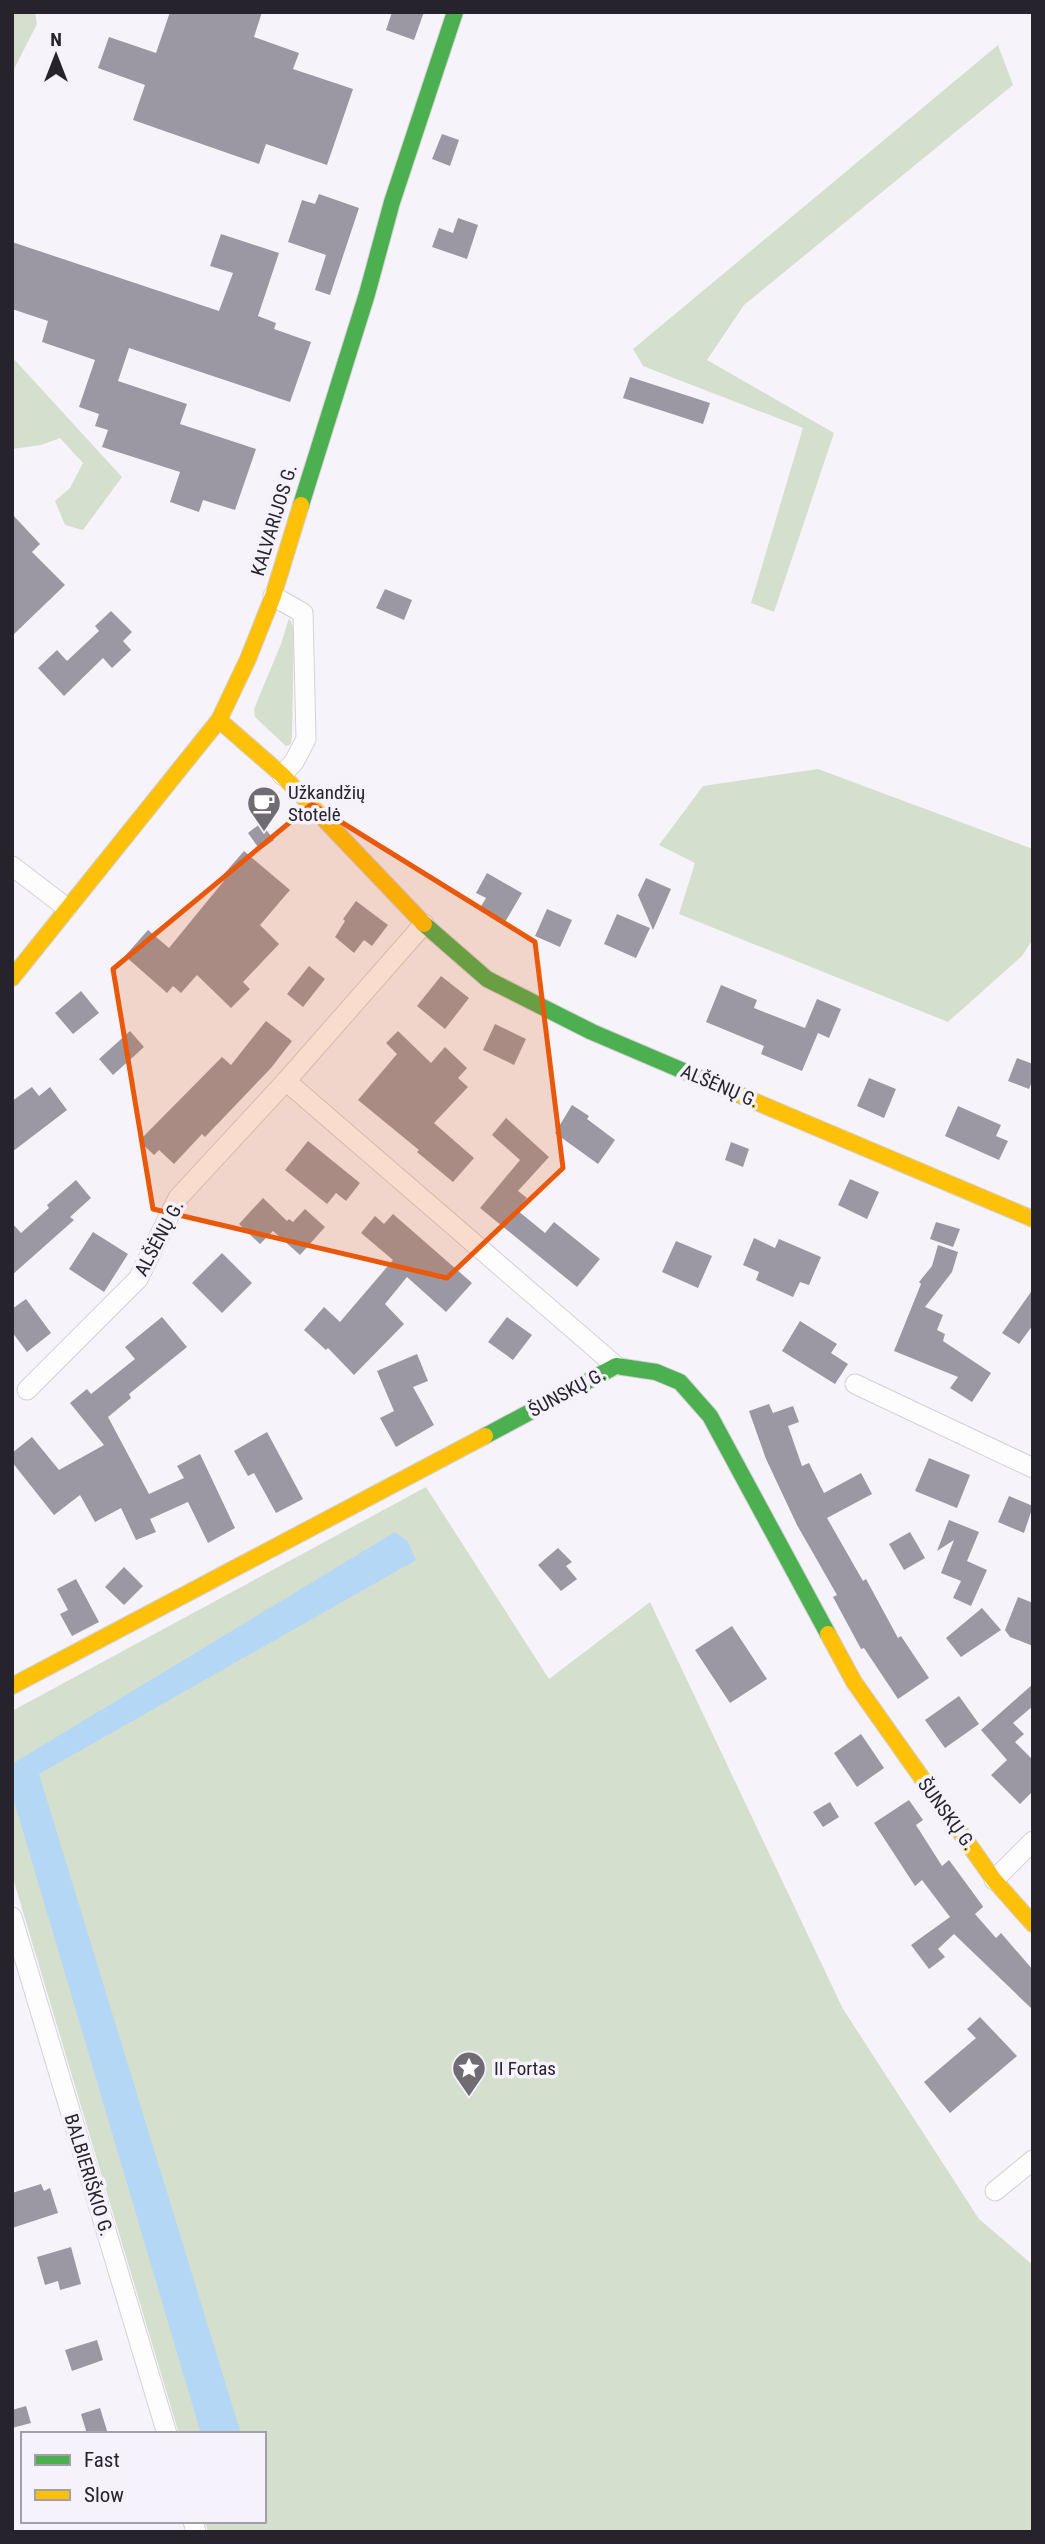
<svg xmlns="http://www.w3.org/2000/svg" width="1045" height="2544" font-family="'Roboto Condensed',sans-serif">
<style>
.green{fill:#d5dfcd}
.water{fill:#b3d7f4}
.building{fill:#9c98a3}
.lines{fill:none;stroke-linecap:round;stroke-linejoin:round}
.street-casing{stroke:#d3d1d8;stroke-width:21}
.fast-casing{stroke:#d3d1d8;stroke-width:18}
.slow-casing{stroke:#d3d1d8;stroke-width:18}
.street{stroke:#fefdfe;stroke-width:19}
.fast{stroke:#4caf50;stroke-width:16}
.slow{stroke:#ffc107;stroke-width:16}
.marked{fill:#e8590c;fill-opacity:0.2;stroke:#e8590c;stroke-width:5;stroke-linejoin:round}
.labels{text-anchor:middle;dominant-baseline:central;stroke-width:7;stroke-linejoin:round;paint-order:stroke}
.street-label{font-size:19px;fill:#26232c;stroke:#f5f2fc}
.poi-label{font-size:19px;fill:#26232c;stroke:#f5f2fc;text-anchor:start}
</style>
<rect width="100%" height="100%" fill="#f6f4fa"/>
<g class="green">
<path d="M 12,12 L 35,12 L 37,24 L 12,73 Z"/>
<path d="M 998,45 L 1013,85 L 744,305 L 707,360 L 834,433 L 774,612 L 751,603 L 803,428 L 643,366 L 633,349 Z"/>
<path d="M 12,357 L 122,477 L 83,530 L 65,525 L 55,501 L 70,488 L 83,463 L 60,438 L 41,445 L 12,449 Z"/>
<path d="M 289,618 L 294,628 L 292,736 L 291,744 L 286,746 L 255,717 L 254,709 L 281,644 Z"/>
<path d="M 818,769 L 1033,849 L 1033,939 L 1022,956 L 948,1022 L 679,914 L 695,863 L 659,845 L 703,786 Z"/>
<path d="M 426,1487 L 549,1679 L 650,1602 L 843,2009 L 979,2219 L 1033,2265 L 1033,2532 L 208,2532 L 205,2521 L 264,2521 L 264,2434 L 179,2434 L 12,1875 L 12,1711 Z"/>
</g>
<path class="water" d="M 395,1532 L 408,1542 L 416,1560 L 39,1774 L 241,2434 L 201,2434 L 12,1794 L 12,1764 Z"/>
<g class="building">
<path d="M 170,12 L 262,12 L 254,37 L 299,53 L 293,69 L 353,89 L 327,165 L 266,144 L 259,164 L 133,120 L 145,85 L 98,68 L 109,37 L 156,53 Z"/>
<path d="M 392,12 L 424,12 L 414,40 L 386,30 Z"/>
<path d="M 442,134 L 459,140 L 450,166 L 432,159 Z"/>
<path d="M 319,194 L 359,208 L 330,295 L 315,290 L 326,255 L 288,242 L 302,200 L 315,204 Z"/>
<path d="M 458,218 L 478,225 L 467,259 L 432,247 L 439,228 L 453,233 Z"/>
<path d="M 221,234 L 279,253 L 258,316 L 276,323 L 274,329 L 311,342 L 290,402 L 129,348 L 118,381 L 187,404 L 180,424 L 256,449 L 235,510 L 203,500 L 199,512 L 170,502 L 180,472 L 102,447 L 108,430 L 95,426 L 99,414 L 79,407 L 95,360 L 42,342 L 48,321 L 12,309 L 12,242 L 219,311 L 233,273 L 210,266 Z"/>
<path d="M 630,377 L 710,403 L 703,424 L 623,398 Z"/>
<path d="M 12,514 L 40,544 L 32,552 L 65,585 L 12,636 Z"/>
<path d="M 385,589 L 412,600 L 404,620 L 376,608 Z"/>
<path d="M 111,611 L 132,632 L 123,641 L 131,650 L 112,668 L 103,658 L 64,696 L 38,668 L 57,650 L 67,661 L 99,631 L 95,626 Z"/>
<path d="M 261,823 L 274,840 L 260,850 L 248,833 Z"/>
<path d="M 244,851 L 290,890 L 260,925 L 279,944 L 243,982 L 250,989 L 231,1008 L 197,975 L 181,993 L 173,986 L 167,993 L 125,956 L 148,930 L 169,948 L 227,877 L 224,874 Z"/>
<path d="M 487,873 L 522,893 L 505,922 L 480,908 L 486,898 L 476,893 Z"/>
<path d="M 646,878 L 671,889 L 653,930 L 638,895 Z"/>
<path d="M 356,901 L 388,925 L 372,946 L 364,940 L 354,953 L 335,937 L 345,921 L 343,919 Z"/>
<path d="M 547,909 L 572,920 L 560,947 L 535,936 Z"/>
<path d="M 617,914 L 650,928 L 636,958 L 604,944 Z"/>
<path d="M 309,966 L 325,979 L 303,1007 L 287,994 Z"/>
<path d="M 441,976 L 469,998 L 445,1029 L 417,1006 Z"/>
<path d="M 721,985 L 757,1000 L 754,1008 L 805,1028 L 817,999 L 841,1009 L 829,1038 L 818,1033 L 802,1071 L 761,1054 L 764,1046 L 706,1022 Z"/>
<path d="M 81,991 L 99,1013 L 73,1034 L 55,1013 Z"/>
<path d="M 266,1021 L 292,1041 L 271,1068 L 205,1137 L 202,1134 L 174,1164 L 159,1150 L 154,1155 L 139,1141 L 222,1057 L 231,1065 Z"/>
<path d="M 495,1024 L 526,1039 L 514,1065 L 483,1050 Z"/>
<path d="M 130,1031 L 144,1047 L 113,1075 L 99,1059 Z"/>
<path d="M 398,1031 L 431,1063 L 445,1047 L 467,1068 L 458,1078 L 468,1087 L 434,1123 L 474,1158 L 453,1182 L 417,1152 L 419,1150 L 358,1100 L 397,1054 L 386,1043 Z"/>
<path d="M 1017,1058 L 1033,1064 L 1033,1079 L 1029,1089 L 1008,1081 Z"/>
<path d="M 869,1078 L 896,1089 L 884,1118 L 857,1106 Z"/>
<path d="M 32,1087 L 39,1096 L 50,1087 L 67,1110 L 12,1152 L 12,1101 Z"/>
<path d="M 572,1105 L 589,1116 L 587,1119 L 615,1140 L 598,1164 L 555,1133 Z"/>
<path d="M 958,1106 L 1001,1125 L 996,1136 L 1008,1141 L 999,1160 L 945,1136 Z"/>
<path d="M 506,1118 L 549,1157 L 518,1191 L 527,1198 L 517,1210 L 545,1233 L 554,1222 L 600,1259 L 577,1287 L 480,1208 L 520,1160 L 492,1135 Z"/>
<path d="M 308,1141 L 360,1183 L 346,1201 L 336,1193 L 327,1204 L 285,1170 Z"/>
<path d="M 731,1142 L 749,1149 L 743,1167 L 725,1160 Z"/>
<path d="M 850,1179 L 879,1192 L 867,1219 L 838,1205 Z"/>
<path d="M 76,1180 L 91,1198 L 70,1217 L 74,1220 L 12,1275 L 12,1223 L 21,1233 L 49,1208 L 47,1205 Z"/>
<path d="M 263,1198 L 287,1221 L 289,1219 L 293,1222 L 305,1209 L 325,1227 L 300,1255 L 273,1231 L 260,1244 L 239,1224 Z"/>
<path d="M 393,1214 L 472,1283 L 446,1312 L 407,1277 L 385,1304 L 404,1324 L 354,1375 L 328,1348 L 326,1350 L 304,1330 L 324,1307 L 340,1322 L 393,1260 L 361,1233 L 375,1216 L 384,1224 Z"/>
<path d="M 936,1222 L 960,1229 L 953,1247 L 930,1239 Z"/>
<path d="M 93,1232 L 128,1254 L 104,1292 L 69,1269 Z"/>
<path d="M 754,1238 L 775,1248 L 779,1239 L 821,1257 L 809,1285 L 800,1282 L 793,1297 L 756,1280 L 759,1272 L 743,1265 Z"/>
<path d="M 676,1241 L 712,1256 L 698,1288 L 662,1272 Z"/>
<path d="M 938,1245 L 958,1252 L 952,1272 L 925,1307 L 943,1315 L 937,1330 L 945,1334 L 943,1341 L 991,1373 L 972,1402 L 950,1388 L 958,1377 L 894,1351 L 921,1284 L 919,1282 L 932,1266 Z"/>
<path d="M 222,1253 L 252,1283 L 222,1313 L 192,1283 Z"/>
<path d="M 1033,1289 L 1033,1325 L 1019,1344 L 1002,1333 Z"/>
<path d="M 26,1299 L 51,1333 L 27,1352 L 12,1332 L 12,1309 Z"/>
<path d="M 162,1317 L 187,1347 L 129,1394 L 131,1398 L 108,1417 L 149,1494 L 184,1478 L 177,1466 L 200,1454 L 235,1528 L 208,1543 L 188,1502 L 150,1519 L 156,1532 L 136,1540 L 121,1508 L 95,1522 L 80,1495 L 54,1515 L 12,1462 L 12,1453 L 32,1437 L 59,1470 L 104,1445 L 70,1403 L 87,1389 L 91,1394 L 135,1359 L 125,1347 Z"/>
<path d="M 507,1317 L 532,1335 L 513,1360 L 488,1342 Z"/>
<path d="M 800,1321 L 837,1344 L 831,1353 L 848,1364 L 835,1384 L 782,1351 Z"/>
<path d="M 417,1354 L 428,1381 L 413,1387 L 434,1425 L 396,1447 L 380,1418 L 394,1411 L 377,1371 Z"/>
<path d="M 769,1404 L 773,1413 L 793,1406 L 799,1422 L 788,1426 L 802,1466 L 809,1463 L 824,1493 L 861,1473 L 872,1494 L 827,1518 L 863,1581 L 866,1579 L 898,1638 L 901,1636 L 929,1678 L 898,1699 L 864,1648 L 861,1649 L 833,1597 L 837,1595 L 797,1525 L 766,1459 L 749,1411 Z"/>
<path d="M 267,1432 L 303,1499 L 276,1513 L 254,1473 L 248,1476 L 234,1451 Z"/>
<path d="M 929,1458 L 970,1475 L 957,1508 L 915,1491 Z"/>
<path d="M 1009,1496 L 1033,1506 L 1024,1533 L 998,1522 Z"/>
<path d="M 949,1520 L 979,1532 L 967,1561 L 987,1570 L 971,1606 L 953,1598 L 961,1581 L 941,1573 L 954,1540 L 937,1551 Z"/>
<path d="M 910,1532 L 925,1558 L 904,1570 L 889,1544 Z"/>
<path d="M 558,1548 L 572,1562 L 566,1566 L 577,1579 L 561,1591 L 538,1565 Z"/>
<path d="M 124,1567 L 143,1586 L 124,1605 L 105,1587 Z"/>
<path d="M 76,1579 L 99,1622 L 72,1636 L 60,1614 L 68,1610 L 57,1589 Z"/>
<path d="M 1018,1597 L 1033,1603 L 1033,1646 L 1010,1637 L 1005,1630 Z"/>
<path d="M 982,1608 L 1001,1630 L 961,1657 L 946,1638 Z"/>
<path d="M 732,1626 L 767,1679 L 730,1703 L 695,1650 Z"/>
<path d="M 1033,1684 L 1033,1706 L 1013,1723 L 1024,1734 L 1015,1742 L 1033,1760 L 1033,1791 L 1020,1804 L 991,1775 L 1007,1760 L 981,1730 Z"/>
<path d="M 959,1696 L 979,1724 L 945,1748 L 925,1720 Z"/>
<path d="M 861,1734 L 884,1768 L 857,1787 L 834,1753 Z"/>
<path d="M 909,1800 L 923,1820 L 916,1825 L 942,1866 L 949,1860 L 982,1905 L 983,1907 L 975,1914 L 996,1938 L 1001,1933 L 1033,1970 L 1033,2010 L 954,1934 L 938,1949 L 945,1957 L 929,1969 L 911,1945 L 950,1917 L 922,1880 L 915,1886 L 874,1823 Z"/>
<path d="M 830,1802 L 839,1817 L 823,1827 L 813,1812 Z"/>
<path d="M 980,2017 L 1017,2056 L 950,2113 L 924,2082 L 976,2038 L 967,2029 Z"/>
<path d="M 41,2184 L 44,2191 L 50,2188 L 58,2213 L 12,2228 L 12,2193 Z"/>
<path d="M 71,2247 L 81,2284 L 60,2290 L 58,2281 L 45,2285 L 37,2257 Z"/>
<path d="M 97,2340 L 103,2360 L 72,2371 L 65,2350 Z"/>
<path d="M 26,2406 L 31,2423 L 12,2428 L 12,2410 Z"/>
<path d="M 100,2408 L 108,2434 L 87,2434 L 81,2414 Z"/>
</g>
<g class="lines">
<g class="street-casing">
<g id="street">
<path d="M 273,596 L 303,613 L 306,739 L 294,762 L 282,775"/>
<path d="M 12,866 L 67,908"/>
<path d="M 286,1081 L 616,1366"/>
<path d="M 855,1384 L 1033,1468"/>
<path d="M 27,1390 L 138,1279 L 178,1198 L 286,1081 L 424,924"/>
<path d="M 994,1880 L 1033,1841"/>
<path d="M 12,1917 L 167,2434"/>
<path d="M 995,2191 L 1033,2160"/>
<path d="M 193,2521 L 196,2532"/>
</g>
</g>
<g class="fast-casing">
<g id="fast">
<path d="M 301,505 L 367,294 L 392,202 L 455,12"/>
<path d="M 424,924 L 487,979 L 592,1032 L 742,1096"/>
<path d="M 485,1436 L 616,1366 L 656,1372 L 680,1382 L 710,1416 L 828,1634"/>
</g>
</g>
<g class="slow-casing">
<g id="slow">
<path d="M 219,720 L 282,775 L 424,924"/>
<path d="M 12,978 L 219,720 L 248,659 L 273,596 L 301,505"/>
<path d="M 742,1096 L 1033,1219"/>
<path d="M 828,1634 L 854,1682 L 994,1880 L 1033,1924"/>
<path d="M 12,1686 L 485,1436"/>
</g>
</g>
<use href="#street" class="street"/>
<use href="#fast" class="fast"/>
<use href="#slow" class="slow"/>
</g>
<path class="marked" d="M 312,804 L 535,942 L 563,1168 L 447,1278 L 153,1209 L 113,969 Z"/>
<defs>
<g id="cafe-pin" transform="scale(1.75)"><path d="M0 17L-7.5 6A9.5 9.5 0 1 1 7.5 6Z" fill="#6f6c74" stroke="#f5f2fc"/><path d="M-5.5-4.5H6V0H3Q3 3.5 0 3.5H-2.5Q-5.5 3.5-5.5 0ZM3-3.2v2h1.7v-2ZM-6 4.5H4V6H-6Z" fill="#fff"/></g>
<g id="sight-pin" transform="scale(1.75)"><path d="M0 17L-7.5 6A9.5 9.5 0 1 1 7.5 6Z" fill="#6f6c74" stroke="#f5f2fc"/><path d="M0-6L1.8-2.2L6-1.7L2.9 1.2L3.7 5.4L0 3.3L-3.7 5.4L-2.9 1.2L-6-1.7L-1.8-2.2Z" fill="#fff"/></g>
</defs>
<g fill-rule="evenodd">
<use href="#cafe-pin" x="264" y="803"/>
<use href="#sight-pin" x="469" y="2068"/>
</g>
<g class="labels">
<g class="street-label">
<text transform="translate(274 520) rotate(-73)">KALVARIJOS G.</text>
<text transform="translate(720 1086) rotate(23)">ALŠĖNŲ G.</text>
<text transform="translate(159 1238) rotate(-62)">ALŠĖNŲ G.</text>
<text transform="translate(567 1392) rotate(-28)">ŠUNSKŲ G.</text>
<text transform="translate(947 1814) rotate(54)">ŠUNSKŲ G.</text>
<text transform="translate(89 2175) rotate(73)">BALBIERIŠKIO G.</text>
</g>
<g class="poi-label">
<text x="288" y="792">Užkandžių<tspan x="288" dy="22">Stotelė</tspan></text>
<text x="494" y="2068">II Fortas</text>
</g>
</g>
<rect width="1045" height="2544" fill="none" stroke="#26232c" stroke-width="28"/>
<rect x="21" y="2432" width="245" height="91" fill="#f5f2fc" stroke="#a29fa9" stroke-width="2"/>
<rect x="35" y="2455" width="35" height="10" fill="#4caf50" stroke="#a29fa9" stroke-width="2"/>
<text x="84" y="2467" font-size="21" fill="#26232c">Fast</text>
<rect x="35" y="2490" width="35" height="10" fill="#ffc107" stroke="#a29fa9" stroke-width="2"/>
<text x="84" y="2502" font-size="21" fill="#26232c">Slow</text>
<g transform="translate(56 56)" stroke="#f5f2fc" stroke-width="5" paint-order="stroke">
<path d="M0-5L12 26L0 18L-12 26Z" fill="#26232c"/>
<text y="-10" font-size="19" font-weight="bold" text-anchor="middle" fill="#26232c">N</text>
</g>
</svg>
